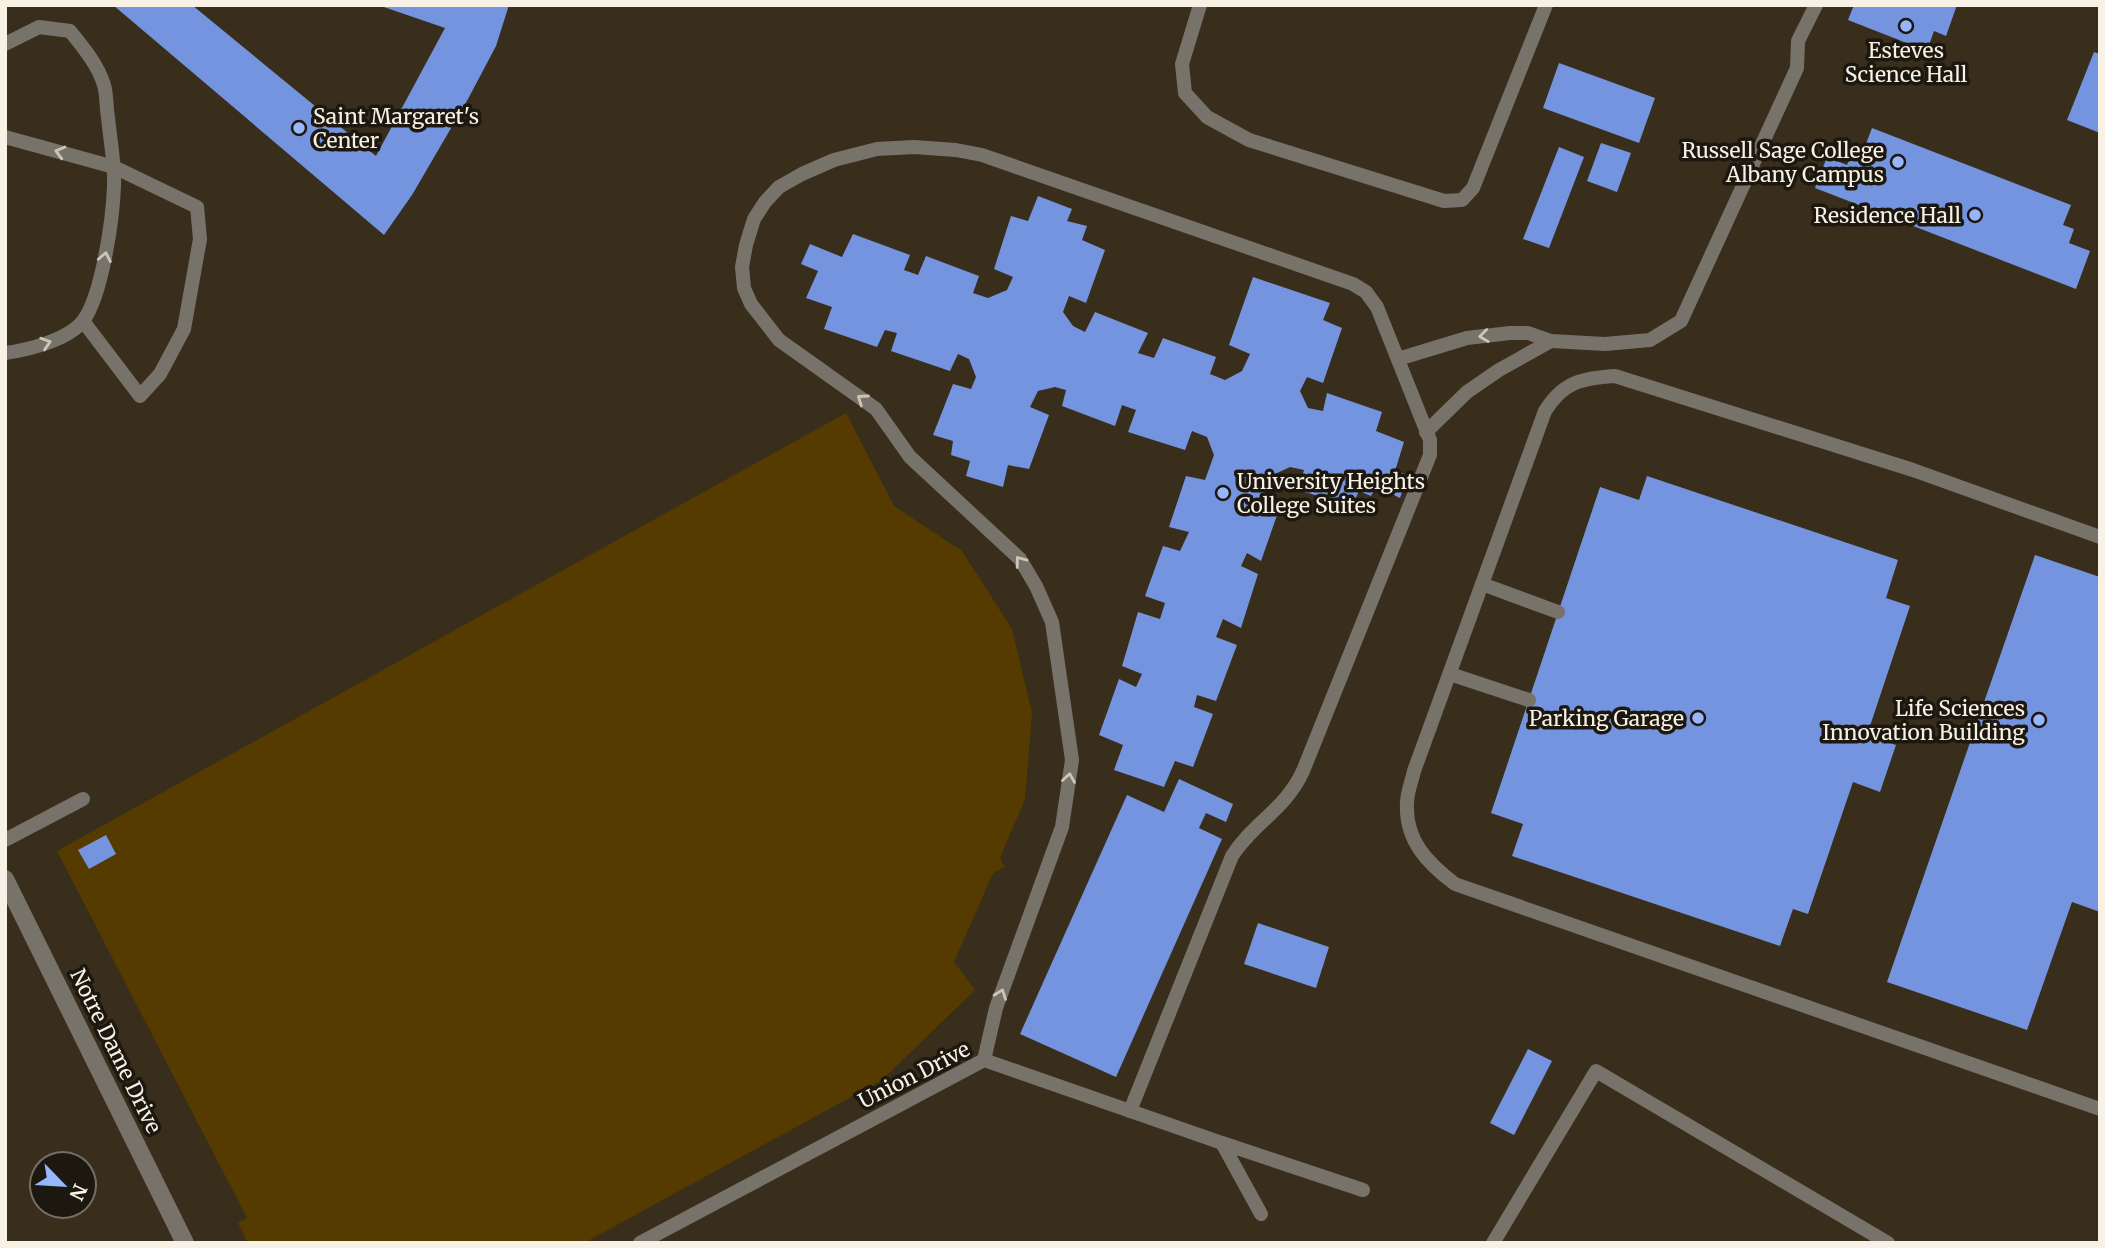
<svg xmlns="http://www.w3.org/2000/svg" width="2105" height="1248" font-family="Merriweather,serif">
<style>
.green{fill:#553b00}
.building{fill:#7494df}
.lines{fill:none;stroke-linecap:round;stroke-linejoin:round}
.service{stroke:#78736a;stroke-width:14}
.minor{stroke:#78736a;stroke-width:18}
.oneway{stroke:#cbc5ba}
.poi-dot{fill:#97b6fd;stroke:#1c170f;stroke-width:2.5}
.labels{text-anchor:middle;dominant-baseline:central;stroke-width:7;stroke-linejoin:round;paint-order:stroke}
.poi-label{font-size:21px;fill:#f8f1e5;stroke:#1c170f;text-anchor:end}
.street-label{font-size:21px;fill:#f8f1e5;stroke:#1c170f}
</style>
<rect width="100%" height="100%" fill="#392e1b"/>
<path class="green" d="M 846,413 L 894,506 L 962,551 L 1012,629 L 1032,713 L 1025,799 L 1000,858 L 1005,867 L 993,873 L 954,962 L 975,990 L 882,1080 L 584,1243 L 248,1243 L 238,1223 L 247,1218 L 57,851 Z"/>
<g class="building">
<path d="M 113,5 L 192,5 L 376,156 L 445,28 L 378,5 L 509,5 L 496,46 L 468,99 L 412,195 L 384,235 Z"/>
<path d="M 1854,5 L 1957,5 L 1946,36 L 1934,31 L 1927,51 L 1848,20 Z"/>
<path d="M 2094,52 L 2100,54 L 2100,133 L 2067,120 Z"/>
<path d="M 1559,63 L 1655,98 L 1639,143 L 1543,108 Z"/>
<path d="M 1872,128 L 2071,205 L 2063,225 L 2074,229 L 2069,243 L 2090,251 L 2076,289 L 1815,188 L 1827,157 L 1847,165 L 1855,146 L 1864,149 Z"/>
<path d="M 1601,143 L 1631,153 L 1617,192 L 1587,181 Z"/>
<path d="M 1559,147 L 1584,157 L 1549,248 L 1523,239 Z"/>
<path d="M 1038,196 L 1072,209 L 1067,221 L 1087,226 L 1082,240 L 1105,250 L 1086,303 L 1069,296 L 1063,312 L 1073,326 L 1085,332 L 1095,312 L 1148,333 L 1138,353 L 1154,358 L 1163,338 L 1216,357 L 1210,374 L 1225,380 L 1242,371 L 1250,354 L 1229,345 L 1253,277 L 1330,303 L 1323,320 L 1342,328 L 1323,383 L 1307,377 L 1300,391 L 1308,408 L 1323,411 L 1327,393 L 1382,412 L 1376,431 L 1404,442 L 1395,471 L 1408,475 L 1400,498 L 1376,486 L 1371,496 L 1359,491 L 1352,506 L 1298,490 L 1304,470 L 1290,467 L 1275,474 L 1264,497 L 1281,504 L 1261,561 L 1247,553 L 1241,566 L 1258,574 L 1241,628 L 1223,619 L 1216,637 L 1237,645 L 1216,701 L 1197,695 L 1194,707 L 1213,714 L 1193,767 L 1175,761 L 1164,787 L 1114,770 L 1123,745 L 1099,735 L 1119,679 L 1136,687 L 1142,674 L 1122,666 L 1138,612 L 1160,619 L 1165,603 L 1145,596 L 1163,546 L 1180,551 L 1189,532 L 1169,527 L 1186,476 L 1205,480 L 1214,455 L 1207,437 L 1192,431 L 1185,450 L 1128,432 L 1136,410 L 1122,405 L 1115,426 L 1062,406 L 1066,390 L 1055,387 L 1038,391 L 1030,407 L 1049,415 L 1029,469 L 1008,465 L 1003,487 L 966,476 L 970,461 L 951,455 L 953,441 L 933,435 L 953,384 L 971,389 L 976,377 L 969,359 L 958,354 L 950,371 L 891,351 L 897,333 L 885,330 L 877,347 L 824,329 L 832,307 L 806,298 L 818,271 L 801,264 L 810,244 L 842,257 L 853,234 L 910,255 L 904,270 L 918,275 L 926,256 L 979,276 L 973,293 L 988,298 L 1007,290 L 1013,277 L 994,269 L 1011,216 L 1028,221 Z"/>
<path d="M 1647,476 L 1898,560 L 1886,598 L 1910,606 L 1867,735 L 1896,745 L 1880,792 L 1853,782 L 1808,914 L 1793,909 L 1780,946 L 1512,856 L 1523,824 L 1491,813 L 1600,487 L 1639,500 Z"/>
<path d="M 2035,555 L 2100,577 L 2100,912 L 2072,902 L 2027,1030 L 1887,982 Z"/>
<path d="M 1179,779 L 1233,804 L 1226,822 L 1206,813 L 1199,828 L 1222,839 L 1116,1077 L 1020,1034 L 1127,795 L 1164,812 Z"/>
<path d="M 106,835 L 116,854 L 89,869 L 78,850 Z"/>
<path d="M 1258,923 L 1329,947 L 1316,988 L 1244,964 Z"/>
<path d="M 1528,1049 L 1552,1061 L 1514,1135 L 1490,1123 Z"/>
</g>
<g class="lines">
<g class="service">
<path d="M 1200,5 L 1182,64 L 1185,93 L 1207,117 L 1249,140 L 1444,201 L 1462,200 L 1473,188 L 1546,5"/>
<path d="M 5,44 L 39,27 L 70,31 C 83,47 98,65 104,85 C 107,95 106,107 108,117 C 110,140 115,163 114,186 C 113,218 102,296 83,321 C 68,340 28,350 5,353"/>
<path d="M 5,137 L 114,167 L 197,207 L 200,239 L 184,329 L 160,374 L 140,396 L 83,321"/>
<path d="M 1398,359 L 1467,338 L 1510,333 L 1528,333 L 1551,341 L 1605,344 L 1650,340 L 1681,321 L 1797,68 L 1798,41 L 1816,5"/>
<path d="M 1426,432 L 1467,392 L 1499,370 L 1551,341"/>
<path d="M 2100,537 L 1913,470 L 1615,376 C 1582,378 1563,382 1545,411 L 1414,771 C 1412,781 1407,792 1407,803 C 1405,840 1427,863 1455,884 L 2100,1109"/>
<path d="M 1482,584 L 1558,612"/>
<path d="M 1450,674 L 1529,700"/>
<path d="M 5,840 L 83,799"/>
<path d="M 984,1060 L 996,1008 L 1062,827 L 1072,760 L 1052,622 L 1036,586 L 1020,559 L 910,457 L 876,409 L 779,340 L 751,304 L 744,288 L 742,267 L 746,245 L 754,219 L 765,202 L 779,187 L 802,174 L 834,160 L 877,149 L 914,147 L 956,150 L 982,155 L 1353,284 L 1366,292 L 1377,307 L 1430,440 L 1430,455 L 1303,771 C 1285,810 1254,822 1232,856 L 1130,1111"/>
<path d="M 1261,1214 L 1222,1143 L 1363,1190"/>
<path d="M 640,1243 L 984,1060 L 1222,1143"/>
<path d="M 1493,1243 L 1596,1071 L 1888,1243"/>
</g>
<path class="minor" d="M 5,879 L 185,1243"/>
</g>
<defs><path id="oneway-chevron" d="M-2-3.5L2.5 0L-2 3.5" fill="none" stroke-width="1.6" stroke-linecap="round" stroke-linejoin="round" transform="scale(1.75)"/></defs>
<g class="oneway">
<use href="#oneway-chevron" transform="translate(60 152) rotate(-165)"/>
<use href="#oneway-chevron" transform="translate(105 257) rotate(-79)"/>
<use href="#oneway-chevron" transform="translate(1484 336) rotate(173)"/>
<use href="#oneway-chevron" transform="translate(46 343) rotate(-18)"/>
<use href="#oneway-chevron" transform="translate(862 399) rotate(-145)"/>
<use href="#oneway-chevron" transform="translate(1020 561) rotate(-127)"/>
<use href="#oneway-chevron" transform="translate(1069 778) rotate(-81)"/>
<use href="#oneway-chevron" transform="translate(1001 994) rotate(-70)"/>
</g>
<g class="poi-dot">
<circle cx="1906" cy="26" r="7"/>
<circle cx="299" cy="128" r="7"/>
<circle cx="1898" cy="162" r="7"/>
<circle cx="1975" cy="215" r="7"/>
<circle cx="1223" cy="493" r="7"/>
<circle cx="1698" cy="718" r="7"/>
<circle cx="2039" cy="720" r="7"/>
</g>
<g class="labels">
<g class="poi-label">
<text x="1906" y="50" text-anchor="middle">Esteves<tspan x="1906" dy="24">Science Hall</tspan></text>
<text x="313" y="116" text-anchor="start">Saint Margaret's<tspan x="313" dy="24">Center</tspan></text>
<text x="1884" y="150">Russell Sage College<tspan x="1884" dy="24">Albany Campus</tspan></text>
<text x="1961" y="215">Residence Hall</text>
<text x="1237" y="481" text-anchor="start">University Heights<tspan x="1237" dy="24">College Suites</tspan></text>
<text x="2025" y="708">Life Sciences<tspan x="2025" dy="24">Innovation Building</tspan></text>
<text x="1684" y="718">Parking Garage</text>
</g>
<g class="street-label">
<text transform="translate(116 1051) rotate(64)">Notre Dame Drive</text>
<text transform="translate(914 1075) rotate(-27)">Union Drive</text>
</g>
</g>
<rect width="2105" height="1248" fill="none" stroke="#f8f1e5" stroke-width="14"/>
<g transform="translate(63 1185) rotate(115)"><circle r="33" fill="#1c170f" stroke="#746e65" stroke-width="2"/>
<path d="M0-5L12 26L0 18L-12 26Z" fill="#97b6fd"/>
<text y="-10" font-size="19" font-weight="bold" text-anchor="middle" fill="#f8f1e5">N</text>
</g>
</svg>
